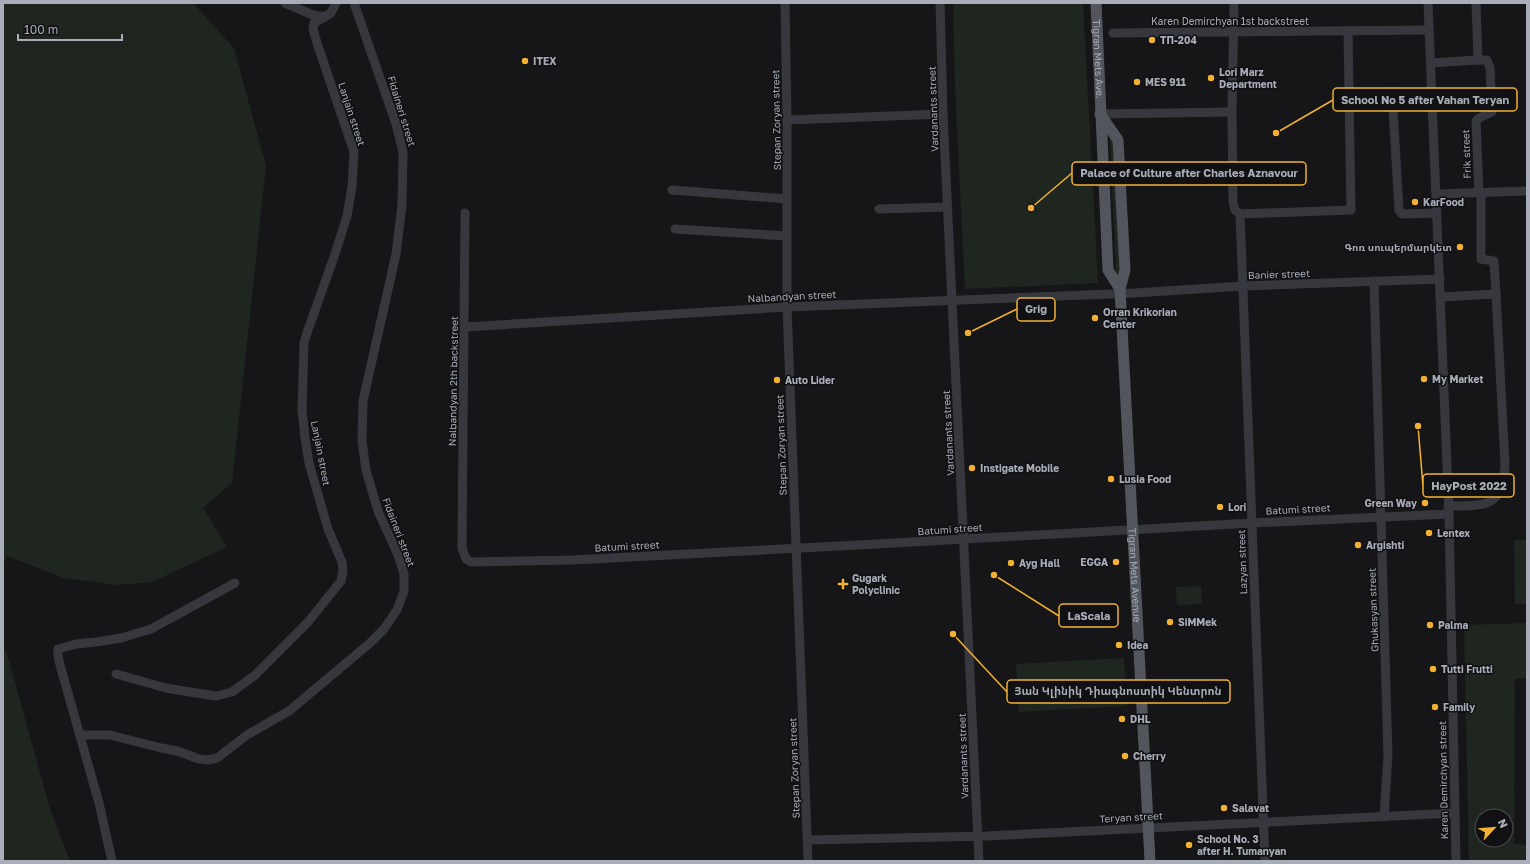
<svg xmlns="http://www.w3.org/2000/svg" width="1530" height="864" font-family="'Golos Text','Noto Sans Armenian',sans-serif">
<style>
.green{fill:#1e261f;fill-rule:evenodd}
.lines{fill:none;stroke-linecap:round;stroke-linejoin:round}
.minor{stroke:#37383d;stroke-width:9}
.major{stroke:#53555c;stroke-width:11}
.poi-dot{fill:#f2b134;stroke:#111113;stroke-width:1.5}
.labels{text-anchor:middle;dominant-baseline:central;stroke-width:3;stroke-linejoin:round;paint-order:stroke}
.street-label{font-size:10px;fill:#a8adb8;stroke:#111113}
.poi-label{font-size:10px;font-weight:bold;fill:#a8adb8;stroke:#111113;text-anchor:start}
.leader{fill:none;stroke:#f2b134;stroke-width:1.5}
.callout-dot{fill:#f2b134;stroke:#111113;stroke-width:1.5}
.callout{fill:#111113;stroke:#f2b134;stroke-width:1.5}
.callout-label{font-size:11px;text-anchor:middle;font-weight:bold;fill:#a8adb8}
</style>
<rect width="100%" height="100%" fill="#161618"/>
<g class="green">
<path d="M 3,3 L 193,3 L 234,48 L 266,166 L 232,483 L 203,508 L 227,547 L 152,582 L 118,585 L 64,578 L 7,556 L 3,566 Z"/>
<path d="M 953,3 L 1083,3 L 1098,283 L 965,289 L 955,87 Z"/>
<path d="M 1110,139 L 1113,139 L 1120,274 L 1118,274 L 1116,273 Z"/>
<path d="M 1514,540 L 1527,540 L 1527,604 L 1515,604 Z"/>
<path d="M 1201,586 L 1202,604 L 1177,605 L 1176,587 Z"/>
<path d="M 1527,623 L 1527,678 L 1515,679 L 1514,844 L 1527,845 L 1527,861 L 1469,861 L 1464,625 ZM 1482,816 L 1506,816 L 1506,840 L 1482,840 Z"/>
<path d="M 3,646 L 8,657 L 50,809 L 70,861 L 3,861 Z"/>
<path d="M 1124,658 L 1127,706 L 1019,712 L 1016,664 Z"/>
</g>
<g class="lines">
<g class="minor">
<path d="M 285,3 L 313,15 L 325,17"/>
<path d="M 785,3 L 787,120 L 787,307 L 808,861"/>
<path d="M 940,3 L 943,114 L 979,861"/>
<path d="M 1234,3 L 1232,112 L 1233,202 L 1235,210 L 1240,214 L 1351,210 L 1348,31"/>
<path d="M 1428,3 L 1449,514 L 1456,861"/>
<path d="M 1113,33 L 1429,30"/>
<path d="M 1478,60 L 1487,60 L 1490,68 L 1492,112 L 1479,118 L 1476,121 L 1479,193"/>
<path d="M 1431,63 L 1478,60 L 1476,3"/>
<path d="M 1392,92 L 1399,210 L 1402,214 L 1437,213"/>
<path d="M 1100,114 L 1232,112"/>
<path d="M 787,120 L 943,114"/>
<path d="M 672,190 L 787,199"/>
<path d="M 1481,193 L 1481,259 L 1494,261 L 1496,294"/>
<path d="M 1437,194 L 1527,191"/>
<path d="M 879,209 L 948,207"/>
<path d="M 465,213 L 462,548 L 466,559 L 471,562 L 573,560 L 877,544 L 1252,523 L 1449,514"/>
<path d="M 1240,214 L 1265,861"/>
<path d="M 675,229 L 787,236"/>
<path d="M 1374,281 L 1388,755 L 1384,817"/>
<path d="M 1440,297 L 1496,294 L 1505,464 C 1504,477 1503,495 1489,502 C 1480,507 1459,506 1448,506"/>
<path d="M 465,327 L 787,307 L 1135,293 L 1243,286 L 1440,279"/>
<path d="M 116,674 L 166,688 L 190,692 L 216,696 L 232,692 L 254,676 L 308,622 L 341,581 L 343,571 L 342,562 L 328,529 L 309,463 L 305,438 L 302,410 L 304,343 L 308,330 L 335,254 L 347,216 L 352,187 L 354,152 L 317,43 L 313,29 L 314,23 L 331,13 L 336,3"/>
<path d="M 80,735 L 110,735 L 161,748 L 177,751 L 199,759 L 208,760 L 217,758 L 247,735 L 289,711 L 370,643 L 384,629 L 397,610 L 404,591 L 404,574 L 398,555 L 378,511 L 366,470 L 362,441 L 363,401 L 396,254 L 402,205 L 403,152 L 396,124 L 354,3"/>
<path d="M 808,840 L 987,836 L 1455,813"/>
<path d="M 112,861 L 99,803 L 60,665 L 58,656 L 58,649 L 76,644 L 96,642 L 121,638 L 151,629 L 235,583"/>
</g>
<g class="major">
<path id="s1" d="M 1096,3 L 1108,270 L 1120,289"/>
<path id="s2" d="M 1100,114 L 1118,140 L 1125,270 L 1120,289 L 1150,861"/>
</g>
</g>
<g class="poi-dot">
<circle cx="1152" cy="40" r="4"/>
<circle cx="525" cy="61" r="4"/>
<circle cx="1211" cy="78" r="4"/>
<circle cx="1137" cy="82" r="4"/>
<circle cx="1415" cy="202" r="4"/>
<circle cx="1460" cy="247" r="4"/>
<circle cx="1095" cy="318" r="4"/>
<circle cx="1424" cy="379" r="4"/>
<circle cx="777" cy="380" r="4"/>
<circle cx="972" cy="468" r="4"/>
<circle cx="1111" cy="479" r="4"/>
<circle cx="1425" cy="503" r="4"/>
<circle cx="1220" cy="507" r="4"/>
<circle cx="1429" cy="533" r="4"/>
<circle cx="1358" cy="545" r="4"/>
<circle cx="1116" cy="562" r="4"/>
<circle cx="1011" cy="563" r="4"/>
<path d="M841 578h4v4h4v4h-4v4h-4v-4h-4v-4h4z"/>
<circle cx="1170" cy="622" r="4"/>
<circle cx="1430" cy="625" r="4"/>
<circle cx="1119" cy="645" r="4"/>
<circle cx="1433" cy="669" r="4"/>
<circle cx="1435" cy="707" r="4"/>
<circle cx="1122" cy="719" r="4"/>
<circle cx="1125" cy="756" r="4"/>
<circle cx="1224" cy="808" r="4"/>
<circle cx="1189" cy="845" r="4"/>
</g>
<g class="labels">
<g class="street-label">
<text x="1230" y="21">Karen Demirchyan 1st backstreet</text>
<text stroke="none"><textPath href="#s1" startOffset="56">Tigran Mets Ave.</textPath></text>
<text transform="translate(933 109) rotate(-92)">Vardanants street</text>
<text transform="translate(402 111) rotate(73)">Fidaineri street</text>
<text transform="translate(352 114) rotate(72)">Lanjain street</text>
<text transform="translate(776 120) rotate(-91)">Stepan Zoryan street</text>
<text transform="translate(1466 154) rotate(-92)">Frik street</text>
<text transform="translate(1279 274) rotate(-2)">Banier street</text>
<text transform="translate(792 296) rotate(-3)">Nalbandyan street</text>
<text transform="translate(453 381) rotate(-89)">Nalbandyan 2th backstreet</text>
<text transform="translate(948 433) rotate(-93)">Vardanants street</text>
<text transform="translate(781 445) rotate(-92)">Stepan Zoryan street</text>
<text transform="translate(321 453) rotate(79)">Lanjain street</text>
<text transform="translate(1298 509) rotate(-3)">Batumi street</text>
<text transform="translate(950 529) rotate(-4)">Batumi street</text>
<text transform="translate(399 532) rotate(69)">Fidaineri street</text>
<text transform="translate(627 546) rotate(-3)">Batumi street</text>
<text transform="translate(1242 562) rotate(-92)">Lazyan street</text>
<text stroke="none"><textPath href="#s2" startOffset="468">Tigran Mets Avenue</textPath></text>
<text transform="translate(1373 610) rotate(-92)">Ghukasyan street</text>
<text transform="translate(963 756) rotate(-92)">Vardanants street</text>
<text transform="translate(794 768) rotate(-92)">Stepan Zoryan street</text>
<text transform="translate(1443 780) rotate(-91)">Karen Demirchyan street</text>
<text transform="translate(1131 817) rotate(-3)">Teryan street</text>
</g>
<g class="poi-label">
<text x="1160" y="40">ТП-204</text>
<text x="533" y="61">ITEX</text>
<text x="1219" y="72">Lori Marz<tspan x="1219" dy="12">Department</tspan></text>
<text x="1145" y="82">MES 911</text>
<text x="1423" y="202">KarFood</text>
<text x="1452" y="247" text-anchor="end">Գոռ սուպերմարկետ</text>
<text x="1103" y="312">Orran Krikorian<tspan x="1103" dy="12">Center</tspan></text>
<text x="1432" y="379">My Market</text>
<text x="785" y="380">Auto Lider</text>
<text x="980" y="468">Instigate Mobile</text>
<text x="1119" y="479">Lusia Food</text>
<text x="1417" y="503" text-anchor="end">Green Way</text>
<text x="1228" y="507">Lori</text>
<text x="1437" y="533">Lentex</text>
<text x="1366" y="545">Argishti</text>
<text x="1108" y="562" text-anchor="end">EGGA</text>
<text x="1019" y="563">Ayg Hall</text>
<text x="852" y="578">Gugark<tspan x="852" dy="12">Polyclinic</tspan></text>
<text x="1178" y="622">SiMMek</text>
<text x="1438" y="625">Palma</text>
<text x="1127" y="645">Idea</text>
<text x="1441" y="669">Tutti Frutti</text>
<text x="1443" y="707">Family</text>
<text x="1130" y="719">DHL</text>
<text x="1133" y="756">Cherry</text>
<text x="1232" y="808">Salavat</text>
<text x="1197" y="839">School No. 3<tspan x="1197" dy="12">after H. Tumanyan</tspan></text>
</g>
</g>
<path class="leader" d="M1276 133L1333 100M1031 208L1072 173M968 333L1017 309M1418 426L1423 486M994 575L1059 616M953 634L1007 692"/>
<g class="callout-dot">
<circle cx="1276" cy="133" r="4"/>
<circle cx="1031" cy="208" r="4"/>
<circle cx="968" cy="333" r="4"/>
<circle cx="1418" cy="426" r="4"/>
<circle cx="994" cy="575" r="4"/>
<circle cx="953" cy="634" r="4"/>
</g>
<g class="callout">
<rect x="1333" y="88" width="184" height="23" rx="4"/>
<rect x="1072" y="162" width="234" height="23" rx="4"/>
<rect x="1017" y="298" width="38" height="23" rx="4"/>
<rect x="1423" y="474" width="91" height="23" rx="4"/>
<rect x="1059" y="604" width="59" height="23" rx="4"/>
<rect x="1007" y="680" width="223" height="23" rx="4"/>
</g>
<g class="callout-label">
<text x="1425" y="104">School No 5 after Vahan Teryan</text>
<text x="1189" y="177">Palace of Culture after Charles Aznavour</text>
<text x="1036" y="313">Grig</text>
<text x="1469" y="490">HayPost 2022</text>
<text x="1089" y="620">LaScala</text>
<text x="1118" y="695">Յան Կլինիկ Դիագնոստիկ Կենտրոն</text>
</g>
<rect width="1530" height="864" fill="none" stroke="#a8adb8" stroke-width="8"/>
<g transform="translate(1494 828) rotate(64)"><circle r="19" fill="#111113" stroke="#4d4f55"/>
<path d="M0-3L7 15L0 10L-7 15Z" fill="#f2b134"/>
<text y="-6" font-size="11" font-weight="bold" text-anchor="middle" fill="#a8adb8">N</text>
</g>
<path d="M18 34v6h104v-6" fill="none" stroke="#a8adb8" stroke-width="2"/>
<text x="24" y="34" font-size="12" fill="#a8adb8" stroke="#111113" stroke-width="3" paint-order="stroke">100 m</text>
</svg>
